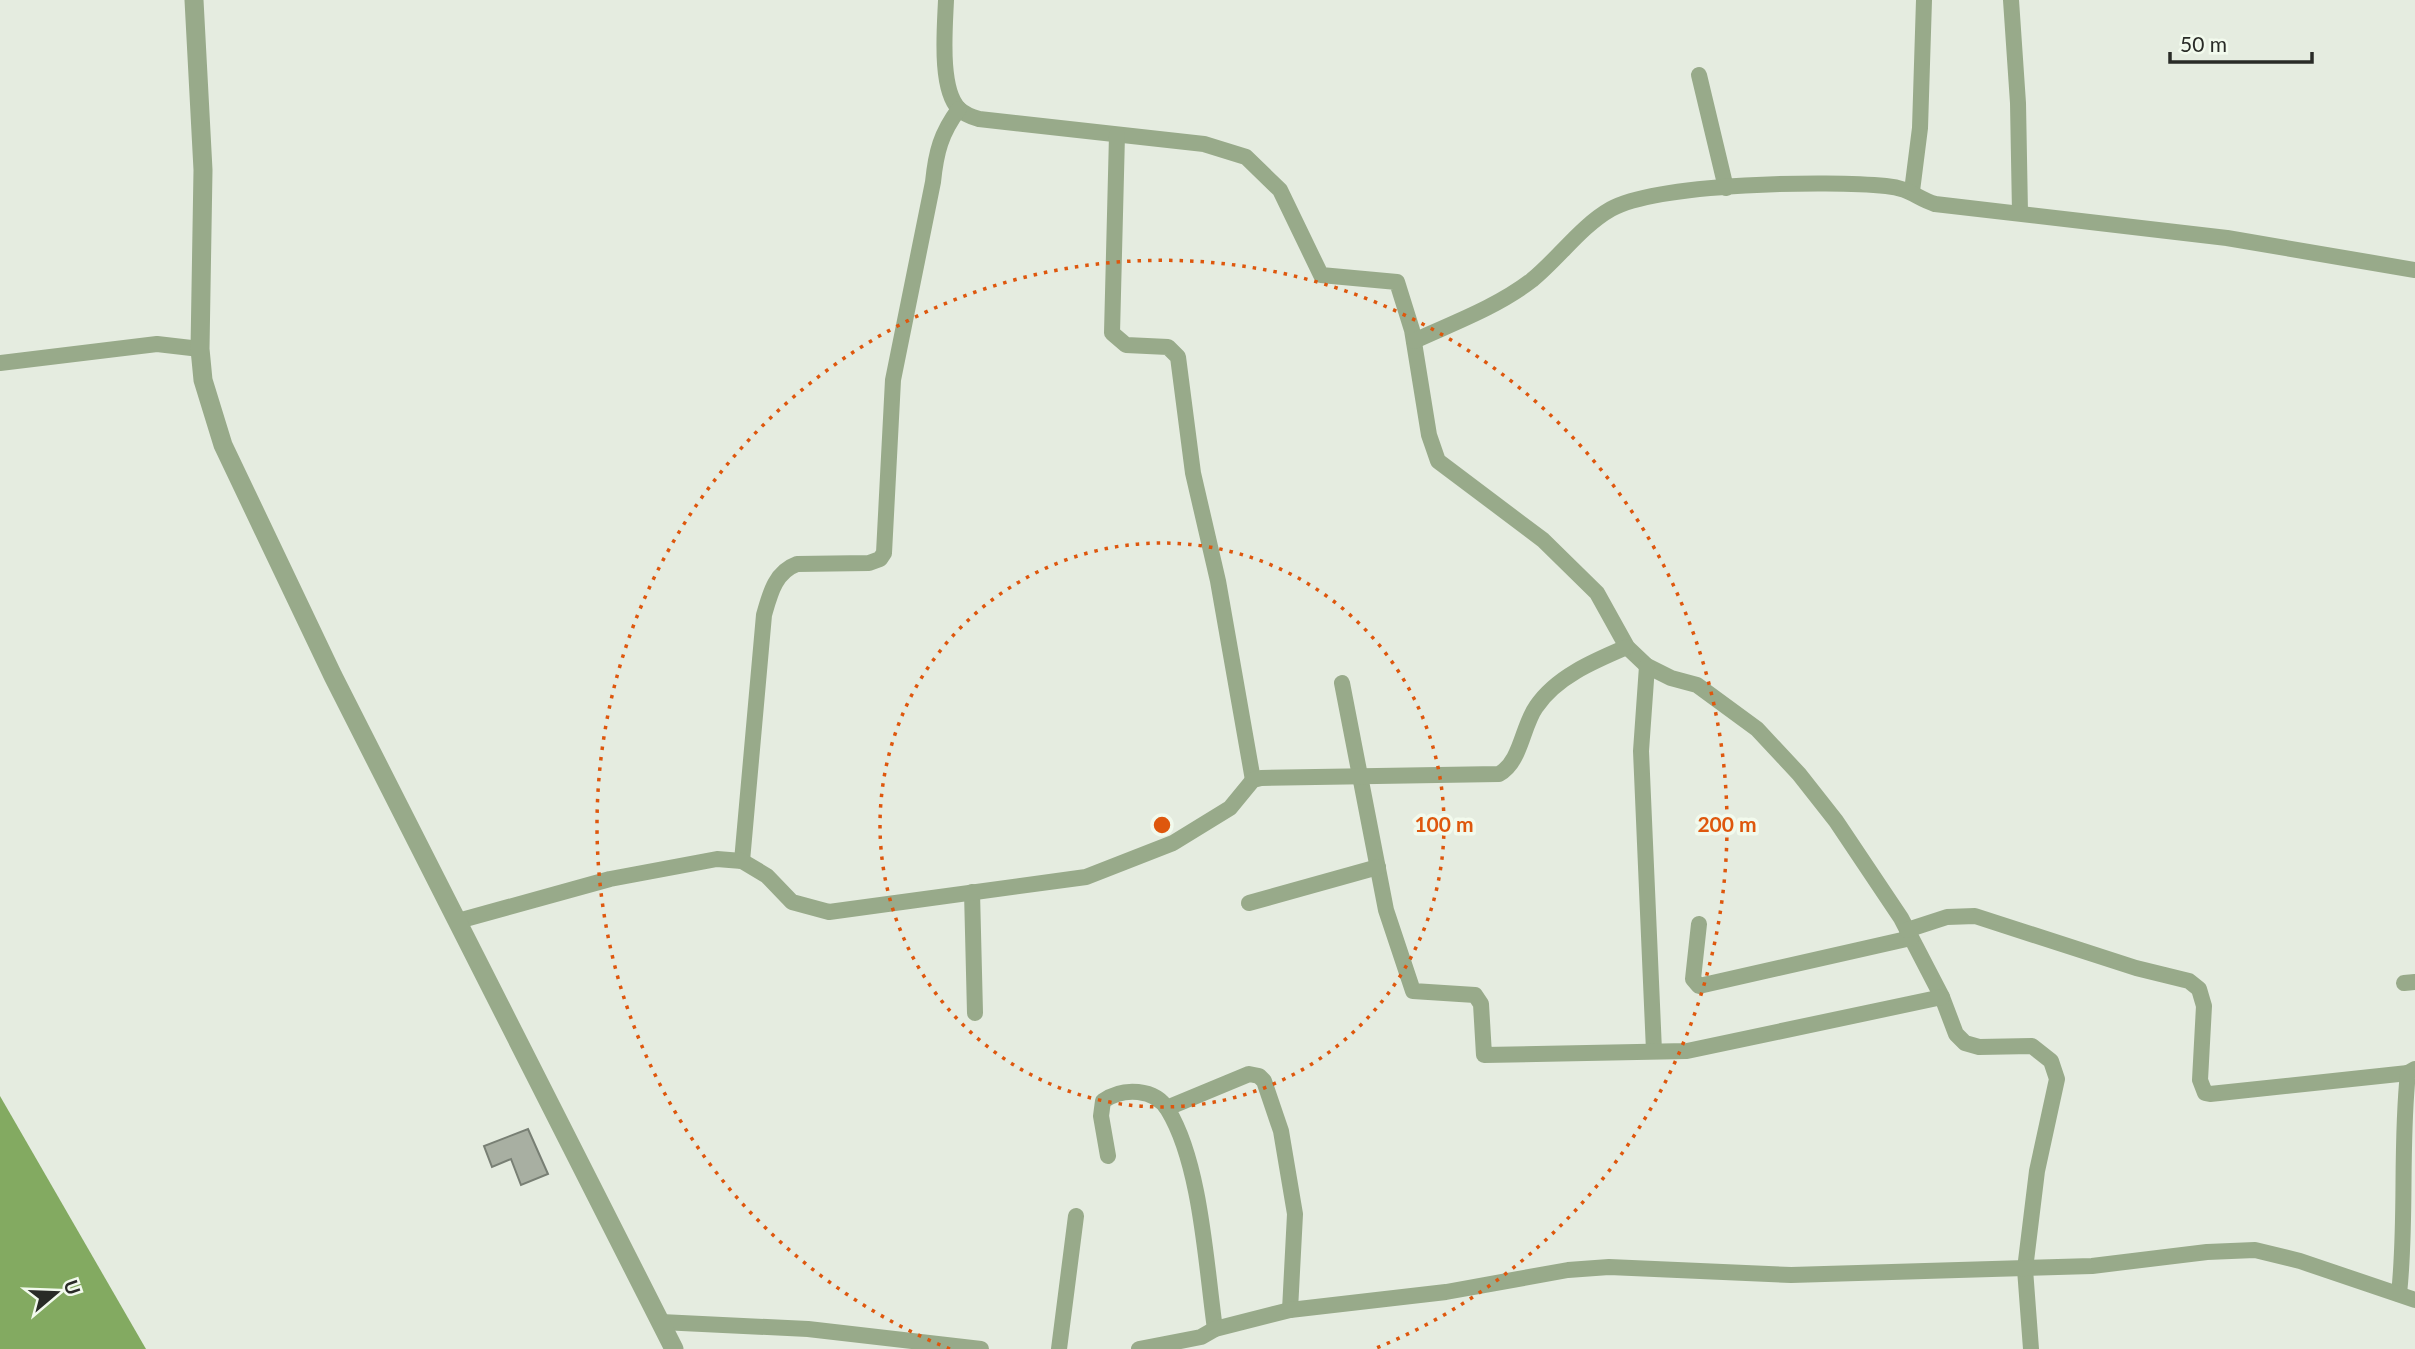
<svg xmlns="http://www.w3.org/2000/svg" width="2415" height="1349" font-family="Lato,sans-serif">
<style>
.water{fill:#83aa61}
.building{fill:#a8afa2;stroke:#787f74;stroke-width:2}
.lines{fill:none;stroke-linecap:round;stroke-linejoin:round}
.minor{stroke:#98aa8a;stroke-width:16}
.tertiary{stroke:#98aa8a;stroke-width:19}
.ring{fill:none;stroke:#de570d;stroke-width:3.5;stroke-dasharray:3.5 7}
.centre{fill:#de570d;stroke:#f2faed;stroke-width:3.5}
.ring-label{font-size:21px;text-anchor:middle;font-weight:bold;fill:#de570d;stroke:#f2faed;stroke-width:7;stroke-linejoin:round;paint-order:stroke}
</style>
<rect width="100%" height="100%" fill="#e5ece0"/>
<path class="water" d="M 0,1096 L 146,1349 L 0,1349 Z"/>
<path class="building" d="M 528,1129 L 548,1174 L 521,1185 L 511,1159 L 492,1167 L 484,1146 Z"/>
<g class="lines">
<g class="minor">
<path d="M 946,0 C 945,27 939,89 959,109 C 964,114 972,117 979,119 L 1204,144 L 1246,157 L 1280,190 L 1321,275 L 1397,282 L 1412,330 L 1429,435 L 1438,461 L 1543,540 L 1597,593 L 1627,647 L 1647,666 L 1671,678 L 1697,685 L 1757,729 L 1799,774 L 1836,821 L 1901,918 L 1942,997 L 1956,1034 L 1965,1043 L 1979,1047 L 2032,1046 L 2051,1061 L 2057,1079 L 2037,1171 L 2025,1269 L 2031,1349"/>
<path d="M 2011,0 L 2018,103 L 2020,213"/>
<path d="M 1699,75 L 1726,188"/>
<path d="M 1117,135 L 1112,333 L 1126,345 L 1168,347 L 1178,357 L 1193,473 L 1218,581 L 1253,780"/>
<path d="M 1912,191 L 1920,128 L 1924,0"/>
<path d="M 1414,341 C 1453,323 1497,307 1532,280 C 1559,258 1581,226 1611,209 C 1659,183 1829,180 1886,186 C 1910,188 1916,198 1935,204 L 2227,238 L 2415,270"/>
<path d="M 0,363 L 157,344 L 200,349"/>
<path d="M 1647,666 L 1641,751 L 1654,1051"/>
<path d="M 1342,683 L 1386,910 L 1413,991 L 1475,995 L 1481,1004 L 1484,1055 L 1687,1051 L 1942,997"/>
<path d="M 742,861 L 764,615 C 770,594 775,572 797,564 L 869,563 L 880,559 L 884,553 L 893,380 L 933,182 C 936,152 941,133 959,109"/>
<path d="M 972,892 L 975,1013"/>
<path d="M 1249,903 L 1378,867"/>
<path d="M 458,921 L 610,879 L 717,859 L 742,861 L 767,876 L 792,902 L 829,912 L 1086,877 L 1173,843 L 1230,808 L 1253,780 L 1261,778 L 1499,774 C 1521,762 1522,727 1536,707 C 1556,677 1594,661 1627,647"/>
<path d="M 1699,924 L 1693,979 L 1699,986 L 1911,938"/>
<path d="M 1907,930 L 1947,917 L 1975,916 L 2136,968 L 2189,981 L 2199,989 L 2204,1006 L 2200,1080 L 2205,1093 L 2210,1094 L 2408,1073"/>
<path d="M 2404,983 L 2415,982"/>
<path d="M 1167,1108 L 1249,1074 L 1259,1076 L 1264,1081 L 1281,1131 L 1295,1214 L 1290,1310"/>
<path d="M 1108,1156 L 1101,1116 L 1103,1101 C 1123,1087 1155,1088 1168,1110 C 1201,1164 1206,1266 1215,1329"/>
<path d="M 2399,1294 C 2407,1221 2400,1146 2408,1073 L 2415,1069"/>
<path d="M 661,1322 L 808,1329 L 981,1349"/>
<path d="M 1059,1349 L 1076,1216"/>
<path d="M 1139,1349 L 1201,1337 L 1215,1329 L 1290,1310 L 1446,1292 L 1568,1270 L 1609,1267 L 1791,1275 L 2092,1266 L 2207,1252 L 2255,1250 L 2300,1261 L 2415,1300"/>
</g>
<path class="tertiary" d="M 194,0 L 203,170 L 200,349 L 203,380 L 223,445 L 333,676 L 674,1349"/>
</g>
<g class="ring">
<circle cx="1162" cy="825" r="282"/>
<path d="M950 1349A565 565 0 1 1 1374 1349"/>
</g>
<circle cx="1162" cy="825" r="10" class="centre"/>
<g class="ring-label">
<text x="1444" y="832">100 m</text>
<text x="1727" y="832">200 m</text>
</g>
<g transform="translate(56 1293) rotate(71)" stroke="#f2faed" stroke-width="5" paint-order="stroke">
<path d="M0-5L12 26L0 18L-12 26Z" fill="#292b27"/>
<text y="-10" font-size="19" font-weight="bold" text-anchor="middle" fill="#292b27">U</text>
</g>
<path d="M2170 52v10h142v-10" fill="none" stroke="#292b27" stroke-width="3.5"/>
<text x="2180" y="52" font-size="21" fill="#292b27" stroke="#f2faed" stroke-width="5" paint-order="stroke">50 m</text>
</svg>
